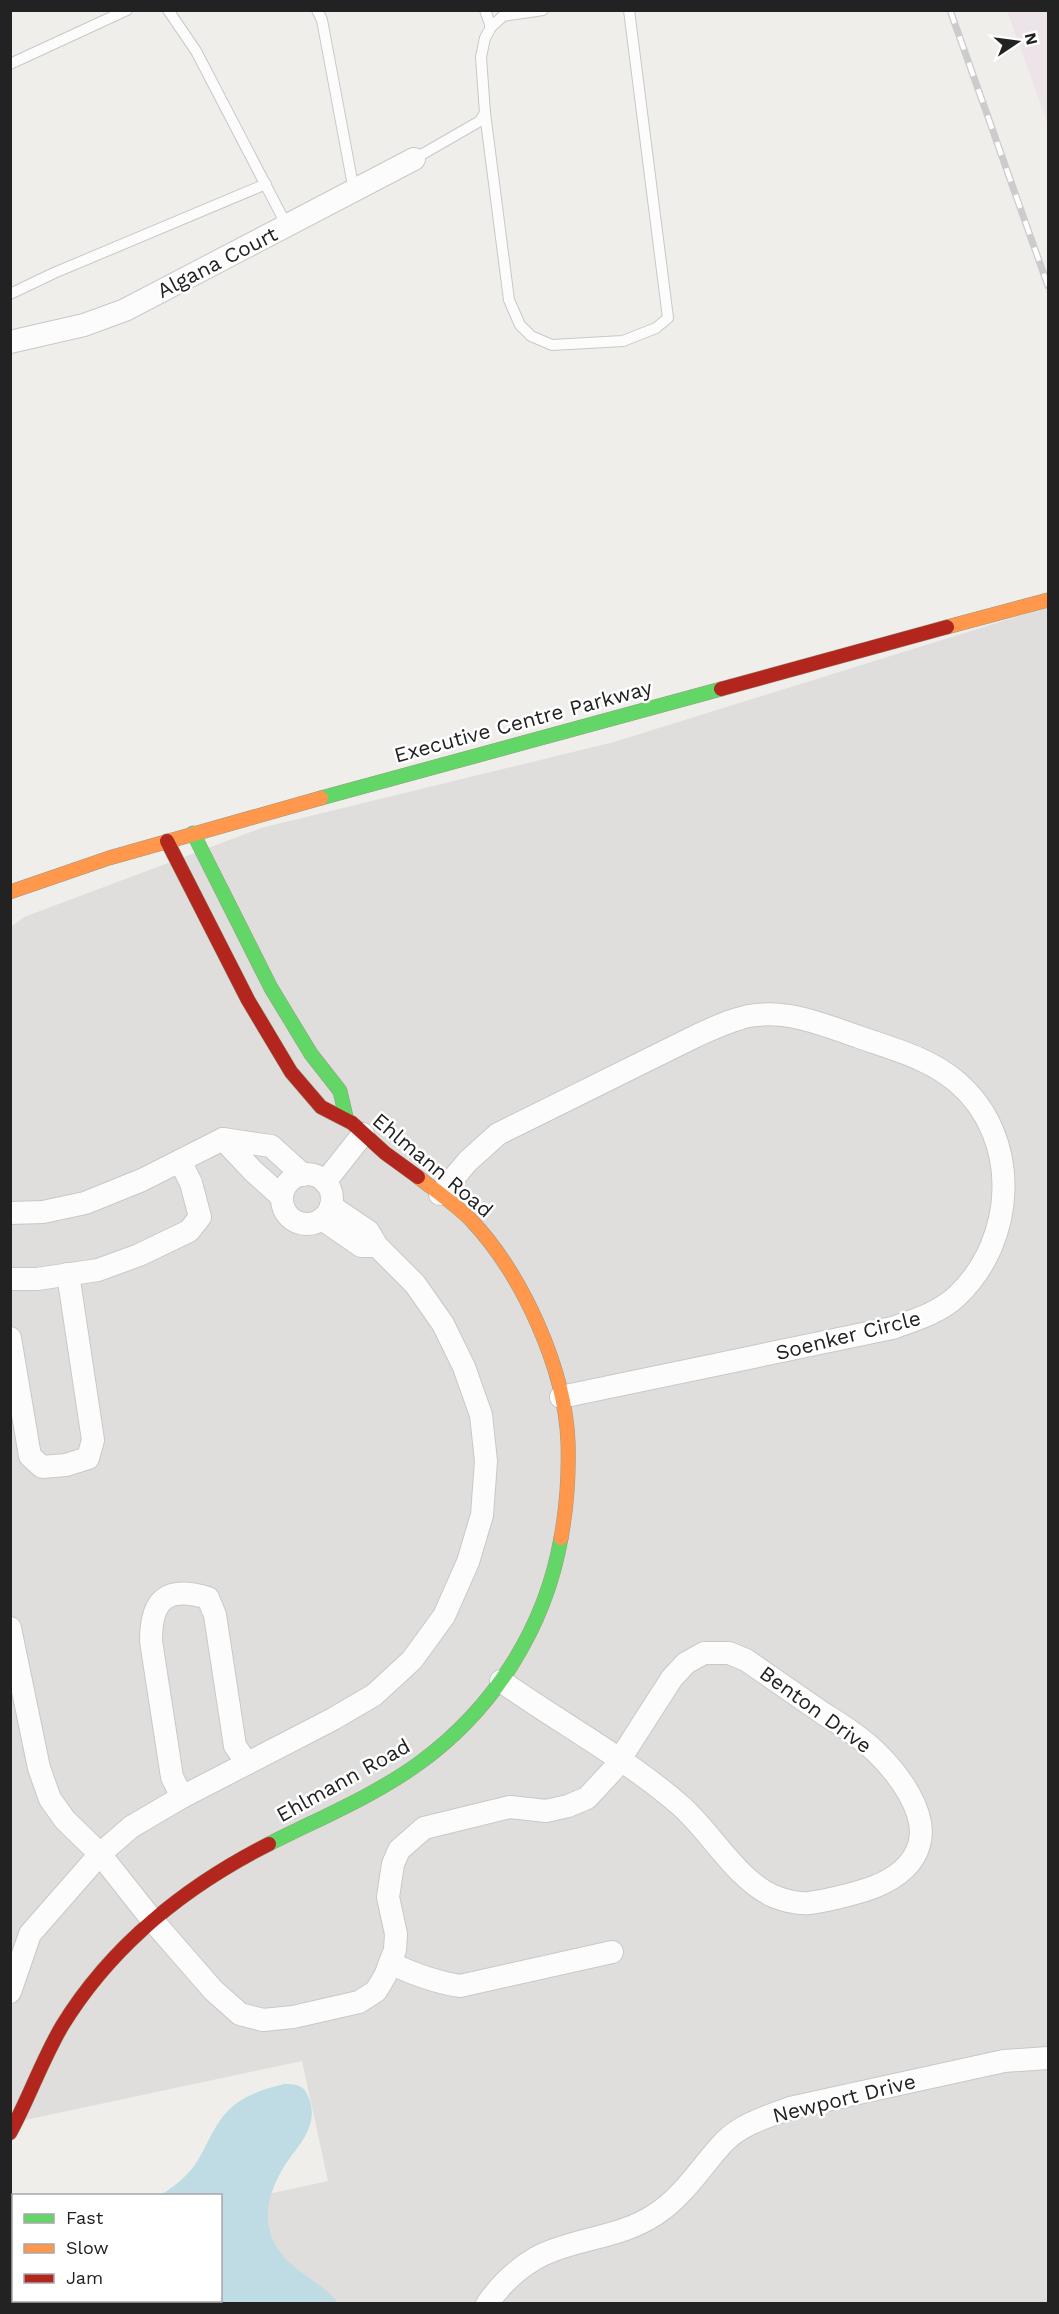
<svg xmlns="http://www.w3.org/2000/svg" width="1059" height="2314" font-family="'Work Sans',sans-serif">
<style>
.residential{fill:#dfdedc}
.industrial{fill:#ede4e9}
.water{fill:#bfdbe3}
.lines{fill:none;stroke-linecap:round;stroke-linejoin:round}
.lane-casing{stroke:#c9c8c7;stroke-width:12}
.street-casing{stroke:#c9c8c7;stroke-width:24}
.fast-casing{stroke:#999a82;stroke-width:15}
.slow-casing{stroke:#999a82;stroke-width:15}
.jam-casing{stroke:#999a82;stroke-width:15}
.lane{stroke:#fdfcfc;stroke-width:10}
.street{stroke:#fdfcfc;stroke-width:22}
.fast{stroke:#63d668;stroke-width:14}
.slow{stroke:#ff974d;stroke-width:14}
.jam{stroke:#b3261e;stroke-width:14}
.rail-casing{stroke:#ccc;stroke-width:7}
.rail{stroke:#fff;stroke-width:4.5;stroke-dasharray:14;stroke-linecap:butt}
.labels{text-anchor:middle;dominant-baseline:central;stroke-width:5;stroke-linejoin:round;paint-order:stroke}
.street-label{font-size:21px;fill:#222;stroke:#fff}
</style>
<rect width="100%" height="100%" fill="#f0eeeb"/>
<path class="residential" d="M 1048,607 L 1048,2303 L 22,2303 L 21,2301 L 220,2300 L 221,2204 L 328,2181 L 302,2061 L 11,2123 L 11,927 L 24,917 L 261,828 L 614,742 Z"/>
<path class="industrial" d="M 1007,11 L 1048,11 L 1048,125 Z"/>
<path class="water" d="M 284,2084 C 297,2084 304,2085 309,2098 C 320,2129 296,2146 282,2170 C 271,2189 264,2211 270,2232 C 281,2269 318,2277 338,2303 L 79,2304 L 72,2301 L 220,2300 L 220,2196 L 161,2195 C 175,2186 189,2175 198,2160 C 210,2140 217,2117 237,2103 C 250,2093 269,2088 284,2084 Z"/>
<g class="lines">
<g class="lane-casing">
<g id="lane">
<path d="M 168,10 L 196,51 L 287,226"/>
<path d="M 317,10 L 322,20 L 354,191"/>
<path d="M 485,10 L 491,27"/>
<path d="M 543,10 L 503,16 L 491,27 L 485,38 L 481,57 L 485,113 L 509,300 L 520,325 L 531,336 L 552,345 L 623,341 L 656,328 L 668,318 L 629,10"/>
<path d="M 10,64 L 127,10"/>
<path d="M 414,159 L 480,121 L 485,113"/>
<path d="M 10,294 L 54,273 L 266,184"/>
</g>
</g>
<g class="street-casing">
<g id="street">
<path d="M 10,342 L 84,325 L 125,310 L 414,159"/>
<path d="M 223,1139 L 253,1171 L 282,1197"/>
<circle cx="307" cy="1199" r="25"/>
<path d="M 325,1182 L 363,1134"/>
<path d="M 440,1194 L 468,1161 L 498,1134 L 694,1037 C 711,1029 730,1020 749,1016 C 787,1009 824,1025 859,1037 C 893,1049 929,1058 957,1082 C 1022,1138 1016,1240 957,1296 C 939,1313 915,1320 892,1328 L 561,1397"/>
<path d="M 10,1213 L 43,1212 L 85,1203 L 142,1180 L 223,1139 L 271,1146 L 303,1175"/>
<path d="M 322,1219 L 361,1246 L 377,1246"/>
<path d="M 10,1279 L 37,1279 L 98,1270 L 139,1255 L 189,1231 L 200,1217 L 191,1183 L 180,1161"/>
<path d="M 10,1338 L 30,1456 L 42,1467 L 66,1465 L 88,1458 L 93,1440 L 68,1274"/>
<path d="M 10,1628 L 39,1768 L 50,1799 L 65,1820 L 100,1854 L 153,1921 L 213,1990 L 240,2014 L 263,2020 L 293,2017 L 359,2002 L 376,1991 L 385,1976 L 395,1950 L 396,1934 L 388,1897 L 393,1864 L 399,1850 L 424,1828 L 510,1807 L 546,1811 L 568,1806 L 587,1798 L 613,1770 L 672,1678 L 686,1663 L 704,1653 L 729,1653 L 746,1660 C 772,1678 798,1696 824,1714 C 842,1725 860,1737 875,1751 C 897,1772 929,1813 919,1845 C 913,1866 894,1879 874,1887 C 858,1893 826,1901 809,1903 C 797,1904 783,1900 773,1896 C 736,1879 711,1832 680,1805 C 627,1759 559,1722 501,1681"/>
<path d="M 182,1797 L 172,1777 L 151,1641 C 151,1600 166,1585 208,1598 L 215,1615 L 235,1746 L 247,1763"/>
<path d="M 390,1963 C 413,1974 434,1982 460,1986 L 612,1952"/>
<path d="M 10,1992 L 30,1934 L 100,1854 L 131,1827 L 182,1797 L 333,1719 L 374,1695 L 412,1660 L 444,1616 L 468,1562 L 482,1515 L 486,1461 L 481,1415 L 464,1367 L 443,1324 L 415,1284 L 377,1246 L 368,1231 L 331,1206"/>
<path d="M 487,2304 C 503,2281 527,2259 554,2250 C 589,2237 625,2235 656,2214 C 685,2195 702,2165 725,2141 C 742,2124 769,2116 790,2108 L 1004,2061 L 1048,2058"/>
</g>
</g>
<g class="fast-casing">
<g id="fast">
<path d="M 321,798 L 721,689"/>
<path d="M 193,833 L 271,988 L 311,1054 L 340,1091 L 346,1117"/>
<path d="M 269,1844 C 318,1819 372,1797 418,1764 C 493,1710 545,1629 561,1538"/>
</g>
</g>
<g class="slow-casing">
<g id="slow">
<path d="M 947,627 L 1048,600"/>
<path d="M 10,892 L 109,858 L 321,798"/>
<path d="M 418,1177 C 436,1191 455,1204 471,1220 C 522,1274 565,1368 568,1442 C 569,1475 567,1506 561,1538"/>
</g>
</g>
<g class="jam-casing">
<g id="jam">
<path d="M 721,689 L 947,627"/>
<path d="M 167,841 L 248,1000 L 291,1072 L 321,1107 L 352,1123 L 385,1153 L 418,1177"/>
<path d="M 10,2133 C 29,2098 42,2060 62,2026 C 111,1946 186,1886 269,1844"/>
</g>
</g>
<use href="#lane" class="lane"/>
<use href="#street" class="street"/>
<use href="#fast" class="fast"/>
<use href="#slow" class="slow"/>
<use href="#jam" class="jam"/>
<g class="rail-casing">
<path id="rail" d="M 950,10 L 1048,286"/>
</g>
<use href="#rail" class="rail"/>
</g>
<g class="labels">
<g class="street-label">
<text transform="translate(217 262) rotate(-27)">Algana Court</text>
<text transform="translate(523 721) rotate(-15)">Executive Centre Parkway</text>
<text transform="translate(433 1165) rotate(40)">Ehlmann Road</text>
<text transform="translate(848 1335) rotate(-14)">Soenker Circle</text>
<text transform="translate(816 1709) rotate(36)">Benton Drive</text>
<text transform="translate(343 1780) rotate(-29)">Ehlmann Road</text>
<text transform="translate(844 2098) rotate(-14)">Newport Drive</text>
</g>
</g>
<rect width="1059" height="2314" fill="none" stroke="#222222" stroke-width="24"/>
<rect x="12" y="2194" width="210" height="108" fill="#ffffff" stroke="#a7a7a7" stroke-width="1.5"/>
<rect x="24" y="2214" width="30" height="9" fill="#63d668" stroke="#a7a7a7" stroke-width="1.5"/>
<text x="66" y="2224" font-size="18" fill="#222222">Fast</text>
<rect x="24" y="2244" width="30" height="9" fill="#ff974d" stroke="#a7a7a7" stroke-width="1.5"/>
<text x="66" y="2254" font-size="18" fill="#222222">Slow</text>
<rect x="24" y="2274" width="30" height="9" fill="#b3261e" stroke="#a7a7a7" stroke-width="1.5"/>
<text x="66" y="2284" font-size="18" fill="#222222">Jam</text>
<g transform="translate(1017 42) rotate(77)" stroke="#ffffff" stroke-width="4.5" paint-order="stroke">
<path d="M0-4.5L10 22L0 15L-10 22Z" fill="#222222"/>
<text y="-9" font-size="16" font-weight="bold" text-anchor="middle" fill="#222222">N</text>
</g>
</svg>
